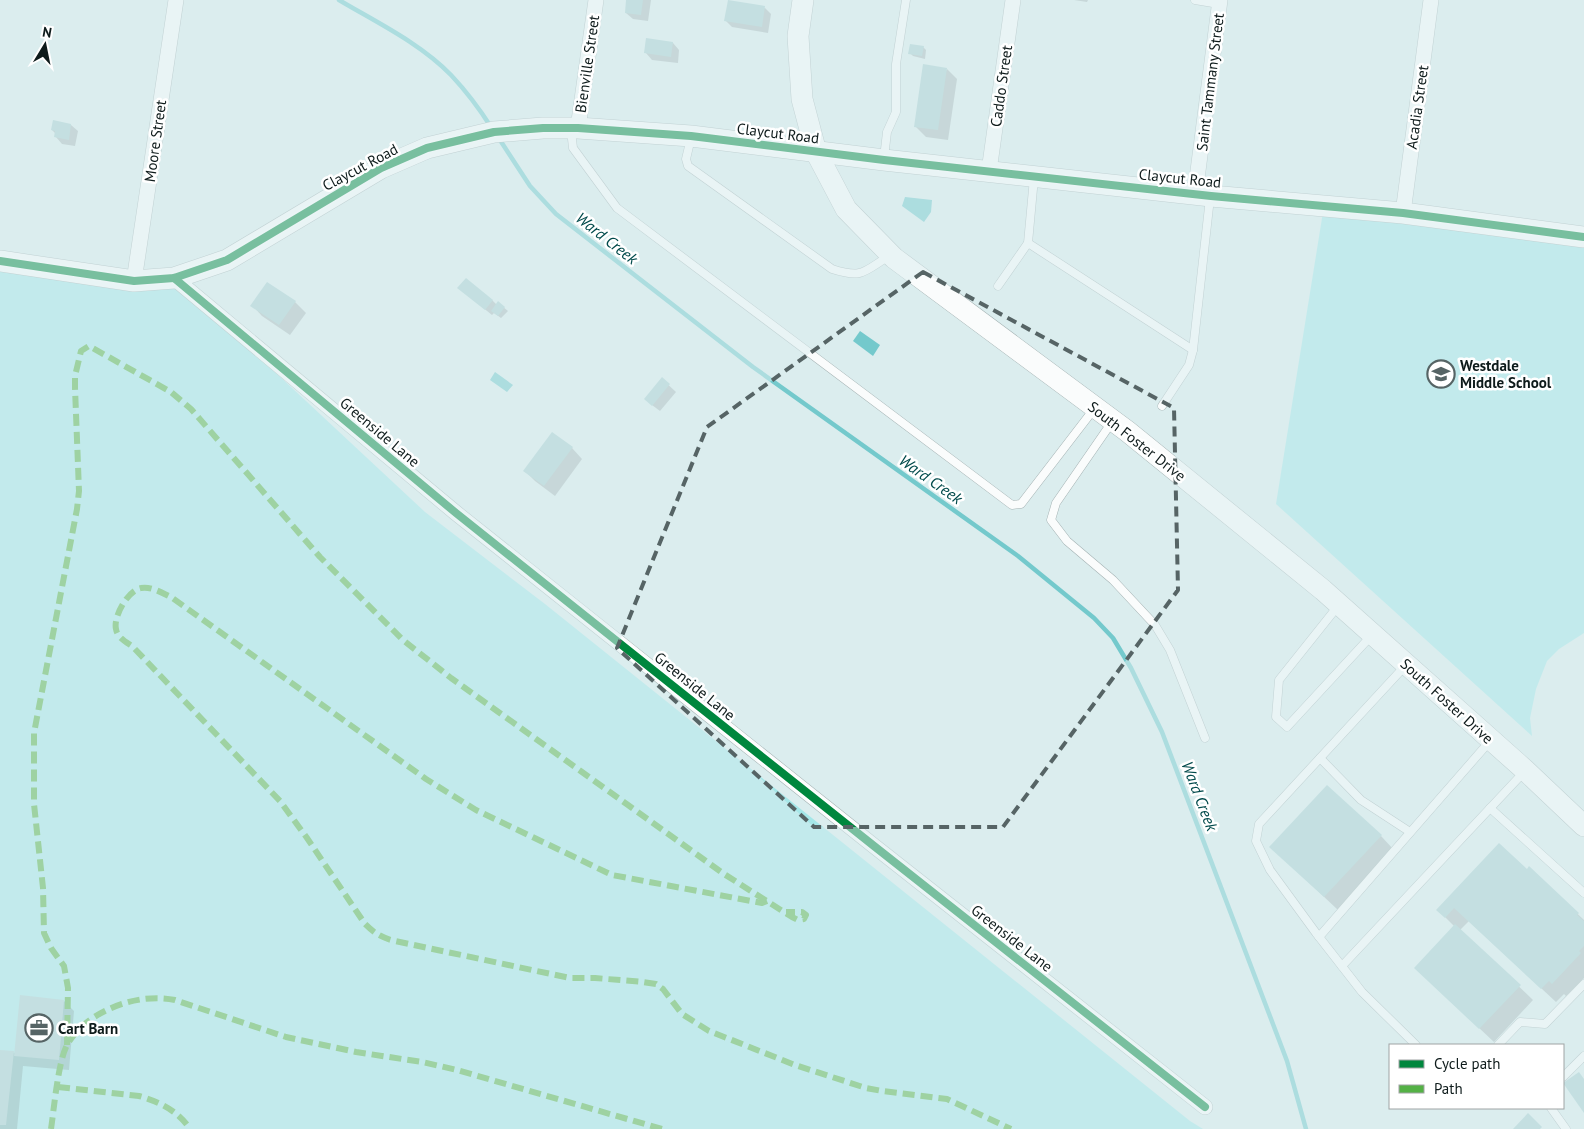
<svg xmlns="http://www.w3.org/2000/svg" width="1584" height="1129" font-family="'PT Sans',sans-serif">
<style>
.green{fill:#a5e7e8}
.water{fill:#74c9cc}
.shadow{fill:#0003}
.lines{fill:none;stroke-linecap:round;stroke-linejoin:round}
.stream{stroke:#74c9cc;stroke-width:4.5}
.building{fill:#a9cfd0}
.lane-casing{stroke:#a4b2b3;stroke-width:9}
.street-casing{stroke:#a4b2b3;stroke-width:16}
.secondary-casing{stroke:#a4b2b3;stroke-width:22}
.lane{stroke:#fafcfc;stroke-width:8}
.street{stroke:#fafcfc;stroke-width:15}
.secondary{stroke:#fafcfc;stroke-width:21}
.quiet{stroke:#54b145;stroke-width:6;stroke-dasharray:12 6;stroke-linecap:butt}
.cycleway-casing{stroke:#fff;stroke-width:11}
.cycleway{stroke:#00873e;stroke-width:8}
.marked{fill:none;stroke:#566465;stroke-width:4;stroke-dasharray:10 6;stroke-linejoin:round}
.labels{text-anchor:middle;dominant-baseline:central;stroke-width:5;stroke-linejoin:round;paint-order:stroke}
.street-label{font-size:15px;fill:#0e1b1b;stroke:#fff}
.poi-label{font-size:15px;font-weight:bold;fill:#0e1b1b;stroke:#fff;text-anchor:start}
.water-label{font-size:16px;font-style:italic;fill:#014a4b;stroke:#fff}
</style>
<rect width="100%" height="100%" fill="#dbedee"/>
<g class="green">
<path d="M 1323,212 L 1584,244 L 1584,633 L 1559,649 L 1547,661 L 1536,689 L 1530,718 L 1532,736 L 1276,504 Z"/>
<path d="M 0,260 L 174,278 L 425,512 L 545,604 L 1190,1121 L 1203,1129 L 0,1129 Z"/>
</g>
<g class="water">
<path d="M 905,197 L 932,200 L 931,212 L 924,222 L 902,206 Z"/>
<path d="M 860,331 L 880,345 L 873,356 L 853,341 Z"/>
<path d="M 495,372 L 513,385 L 507,392 L 490,380 Z"/>
</g>
<g class="shadow">
<path d="M 628,0 L 651,0 L 648,21 L 633,19 L 626,13 Z"/>
<path d="M 1074,0 L 1088,0 L 1087,2 Z"/>
<path d="M 765,8 L 771,14 L 768,33 L 732,27 L 726,21 Z"/>
<path d="M 673,43 L 679,50 L 678,63 L 652,60 L 646,53 Z"/>
<path d="M 923,47 L 926,50 L 925,59 L 913,56 L 910,53 Z"/>
<path d="M 947,69 L 957,79 L 948,140 L 926,137 L 915,126 Z"/>
<path d="M 71,125 L 78,131 L 75,146 L 62,144 L 56,137 L 56,134 L 52,130 Z"/>
<path d="M 267,283 L 295,302 L 306,313 L 290,335 L 262,316 L 252,305 Z"/>
<path d="M 466,294 L 492,300 L 497,305 L 498,303 L 508,311 L 501,318 L 494,313 L 492,315 Z"/>
<path d="M 662,379 L 676,392 L 660,411 L 652,405 Z"/>
<path d="M 552,434 L 572,448 L 582,459 L 555,496 L 535,481 L 525,471 Z"/>
<path d="M 1381,836 L 1394,850 L 1338,910 L 1285,860 Z"/>
<path d="M 1529,868 L 1584,920 L 1584,978 L 1566,996 L 1564,994 L 1556,1002 L 1469,921 L 1460,930 L 1533,1000 L 1494,1042 L 1430,982 L 1455,927 L 1438,910 L 1527,870 Z"/>
<path d="M 64,1001 L 74,1011 L 69,1070 L 23,1066 L 17,1129 L 0,1129 L 0,1051 L 16,1053 Z"/>
</g>
<g class="lines">
<g class="stream">
<path d="M 339,0 C 376,22 420,43 451,75 C 466,91 479,108 491,127"/>
<path d="M 498,137 L 530,186 L 556,214 L 753,367 L 1018,556 L 1094,618 L 1113,638 L 1131,668 L 1162,732 L 1287,1061 L 1306,1129"/>
</g>
</g>
<g class="building">
<path d="M 626,0 L 643,0 L 641,15 L 625,13 Z"/>
<path d="M 728,0 L 765,6 L 762,27 L 724,21 Z"/>
<path d="M 646,38 L 673,42 L 671,57 L 644,53 Z"/>
<path d="M 910,44 L 924,46 L 922,56 L 908,54 Z"/>
<path d="M 923,64 L 947,68 L 938,130 L 914,127 Z"/>
<path d="M 53,120 L 71,124 L 69,140 L 54,137 L 55,131 L 51,130 Z"/>
<path d="M 466,278 L 493,300 L 485,310 L 457,288 Z"/>
<path d="M 267,282 L 296,301 L 279,325 L 250,306 Z"/>
<path d="M 498,301 L 505,307 L 498,316 L 491,311 Z"/>
<path d="M 662,377 L 670,384 L 652,406 L 644,399 Z"/>
<path d="M 552,432 L 573,447 L 544,486 L 523,471 Z"/>
<path d="M 1327,785 L 1382,835 L 1324,897 L 1269,847 Z"/>
<path d="M 1499,843 L 1527,869 L 1529,866 L 1579,913 L 1577,915 L 1584,921 L 1584,946 L 1579,951 L 1581,953 L 1552,984 L 1549,981 L 1541,989 L 1454,908 L 1445,918 L 1436,910 Z"/>
<path d="M 1455,924 L 1521,985 L 1479,1029 L 1414,968 Z"/>
<path d="M 20,995 L 64,1000 L 59,1060 L 14,1056 Z"/>
<path d="M 0,1050 L 14,1051 L 6,1125 L 0,1125 Z"/>
<path d="M 1579,1072 L 1584,1079 L 1584,1113 L 1563,1083 Z"/>
<path d="M 1528,1113 L 1542,1127 L 1540,1129 L 1513,1129 Z"/>
</g>
<g class="lines">
<g class="lane-casing">
<g id="lane">
<path d="M 1195,0 L 1219,4"/>
<path d="M 571,130 L 573,148 L 617,208 L 1012,505 L 1021,504 L 1094,409"/>
<path d="M 691,138 L 686,159 L 688,166 L 832,269 C 863,279 863,272 889,256"/>
<path d="M 884,158 L 887,132 L 896,112 L 896,64 L 906,0"/>
<path d="M 1028,243 L 1193,350"/>
<path d="M 998,286 L 1028,243 L 1034,178"/>
<path d="M 1162,406 L 1189,365 L 1193,350 L 1210,198"/>
<path d="M 1112,422 L 1056,503 L 1051,520 L 1067,541 L 1113,580 L 1155,625 L 1170,650 L 1205,738"/>
<path d="M 1338,606 L 1279,680 L 1276,717 L 1287,727 L 1372,635"/>
<path d="M 1405,666 L 1259,824 L 1256,841 L 1270,870 L 1316,933 L 1362,992 L 1416,1045"/>
<path d="M 1320,758 L 1361,800 L 1410,832"/>
<path d="M 1490,808 L 1584,893"/>
<path d="M 1319,937 L 1490,741"/>
<path d="M 1342,966 L 1524,772"/>
<path d="M 1498,1045 L 1520,1022 L 1545,1024 L 1584,984"/>
<path d="M 1563,1077 L 1584,1056"/>
<path d="M 1551,1108 L 1566,1129"/>
</g>
</g>
<g class="street-casing">
<g id="street">
<path d="M 578,128 L 596,0"/>
<path d="M 989,171 L 1013,0"/>
<path d="M 1195,194 L 1220,0"/>
<path d="M 1403,213 L 1431,0"/>
<path d="M 174,278 L 456,513 L 874,846 L 1205,1107"/>
<path d="M 134,281 L 176,0"/>
</g>
</g>
<g class="secondary-casing">
<g id="secondary">
<path d="M 803,0 L 798,36 L 802,99 L 816,152 L 846,209 L 894,258 L 1127,431 L 1323,590 L 1525,770 L 1584,826"/>
<path d="M 0,261 L 134,281 L 174,278 L 227,260 L 381,168 L 427,148 L 494,132 L 543,128 L 578,128 L 691,136 L 884,160 L 1211,196 L 1403,213 L 1584,237"/>
</g>
</g>
<use href="#lane" class="lane"/>
<use href="#street" class="street"/>
<use href="#secondary" class="secondary"/>
<g class="quiet">
<path d="M 767,901 L 762,903 L 612,875 L 476,810 L 426,779 L 171,597 C 162,593 151,586 141,588 C 128,590 113,617 116,629 C 117,637 126,642 132,646 L 280,801 L 307,838 L 365,924 C 374,933 382,938 395,941 L 570,978 L 595,978 L 643,982 L 656,984 L 663,989 L 682,1014 L 709,1031 L 795,1065 L 866,1088 L 882,1091 L 947,1099 L 1011,1129"/>
<path d="M 67,1045 L 68,988 L 64,966 L 51,948 L 44,933 L 43,888 L 34,804 L 34,733 L 77,509 L 79,491 L 75,388 L 75,376 L 81,351 L 89,346 L 171,392 L 191,409 L 320,557 L 403,640 L 451,678 L 628,805 L 724,874 L 792,917 L 798,920 L 804,919 L 806,915 L 802,912 L 786,912"/>
<path d="M 58,1087 L 139,1096 C 160,1102 178,1111 190,1129"/>
<path d="M 51,1129 C 54,1109 58,1062 67,1045 C 86,1011 138,992 175,1000 L 286,1037 L 356,1052 L 422,1062 L 457,1070 L 662,1129"/>
</g>
<g class="cycleway-casing">
<g id="cycleway">
<path d="M 0,261 L 134,281 L 174,278 L 227,260 L 381,168 L 427,148 L 494,132 L 543,128 L 578,128 L 691,136 L 884,160 L 1211,196 L 1403,213 L 1584,237"/>
<path d="M 174,278 L 456,513 L 874,846 L 1205,1107"/>
</g>
</g>
<use href="#cycleway" class="cycleway"/>
</g>
<path d="M0 0H1584V1129H0ZM 923,272 L 1174,408 L 1178,590 L 1003,827 L 814,827 L 617,648 L 707,427 Z" fill="#dbedee" fill-opacity=".55" fill-rule="evenodd"/>
<path class="marked" d="M 923,272 L 1174,408 L 1178,590 L 1003,827 L 814,827 L 617,648 L 707,427 Z"/>
<defs>
<g id="school-ring" transform="scale(1.4375)"><circle r="9.5" fill="#fff" stroke="#566465" stroke-width="1.5"/><path d="M0-5L7-2L0 1L-7-2ZM-4 1L0 2.5L4 1V4Q0 6-4 4Z" fill="#566465"/></g>
<g id="office-ring" transform="scale(1.4375)"><circle r="9.5" fill="#fff" stroke="#566465" stroke-width="1.5"/><path d="M-6-3h4V-5.5h4V-3h4V5H-6ZM-1-4.5V-3h2v-1.5ZM-6 0V1H6V0Z" fill="#566465"/></g>
</defs>
<g fill-rule="evenodd">
<use href="#school-ring" x="1441" y="374"/>
<use href="#office-ring" x="39" y="1028"/>
</g>
<g class="labels">
<g class="street-label">
<text transform="translate(587 64) rotate(-82)">Bienville Street</text>
<text transform="translate(1210 82) rotate(-83)">Saint Tammany Street</text>
<text transform="translate(1001 86) rotate(-82)">Caddo Street</text>
<text transform="translate(1417 107) rotate(-82)">Acadia Street</text>
<text transform="translate(778 133) rotate(7)">Claycut Road</text>
<text transform="translate(155 141) rotate(-82)">Moore Street</text>
<text transform="translate(360 167) rotate(-28)">Claycut Road</text>
<text transform="translate(1180 178) rotate(6)">Claycut Road</text>
<text transform="translate(380 432) rotate(40)">Greenside Lane</text>
<text transform="translate(1137 441) rotate(38)">South Foster Drive</text>
<text transform="translate(695 686) rotate(39)">Greenside Lane</text>
<text transform="translate(1447 701) rotate(42)">South Foster Drive</text>
<text transform="translate(1012 938) rotate(38)">Greenside Lane</text>
</g>
<g class="poi-label">
<text x="1460" y="365">Westdale<tspan x="1460" dy="17">Middle School</tspan></text>
<text x="58" y="1028">Cart Barn</text>
</g>
<g class="water-label">
<text transform="translate(607 238) rotate(38)">Ward Creek</text>
<text transform="translate(931 479) rotate(35)">Ward Creek</text>
<text transform="translate(1200 796) rotate(69)">Ward Creek</text>
</g>
</g>
<rect x="1389" y="1044" width="175" height="65" fill="#ffffff" stroke="#9fa4a4"/>
<rect x="1399" y="1060" width="25" height="8" fill="#00873e" stroke="#9fa4a4"/>
<text x="1434" y="1069" font-size="15" fill="#0e1b1b">Cycle path</text>
<rect x="1399" y="1085" width="25" height="8" fill="#54b145" stroke="#9fa4a4"/>
<text x="1434" y="1094" font-size="15" fill="#0e1b1b">Path</text>
<g transform="translate(45 45) rotate(10)" stroke="#ffffff" stroke-width="4" paint-order="stroke">
<path d="M0-4L9 19L0 12L-9 19Z" fill="#0e1b1b"/>
<text y="-8" font-size="14" font-weight="bold" text-anchor="middle" fill="#0e1b1b">N</text>
</g>
</svg>
